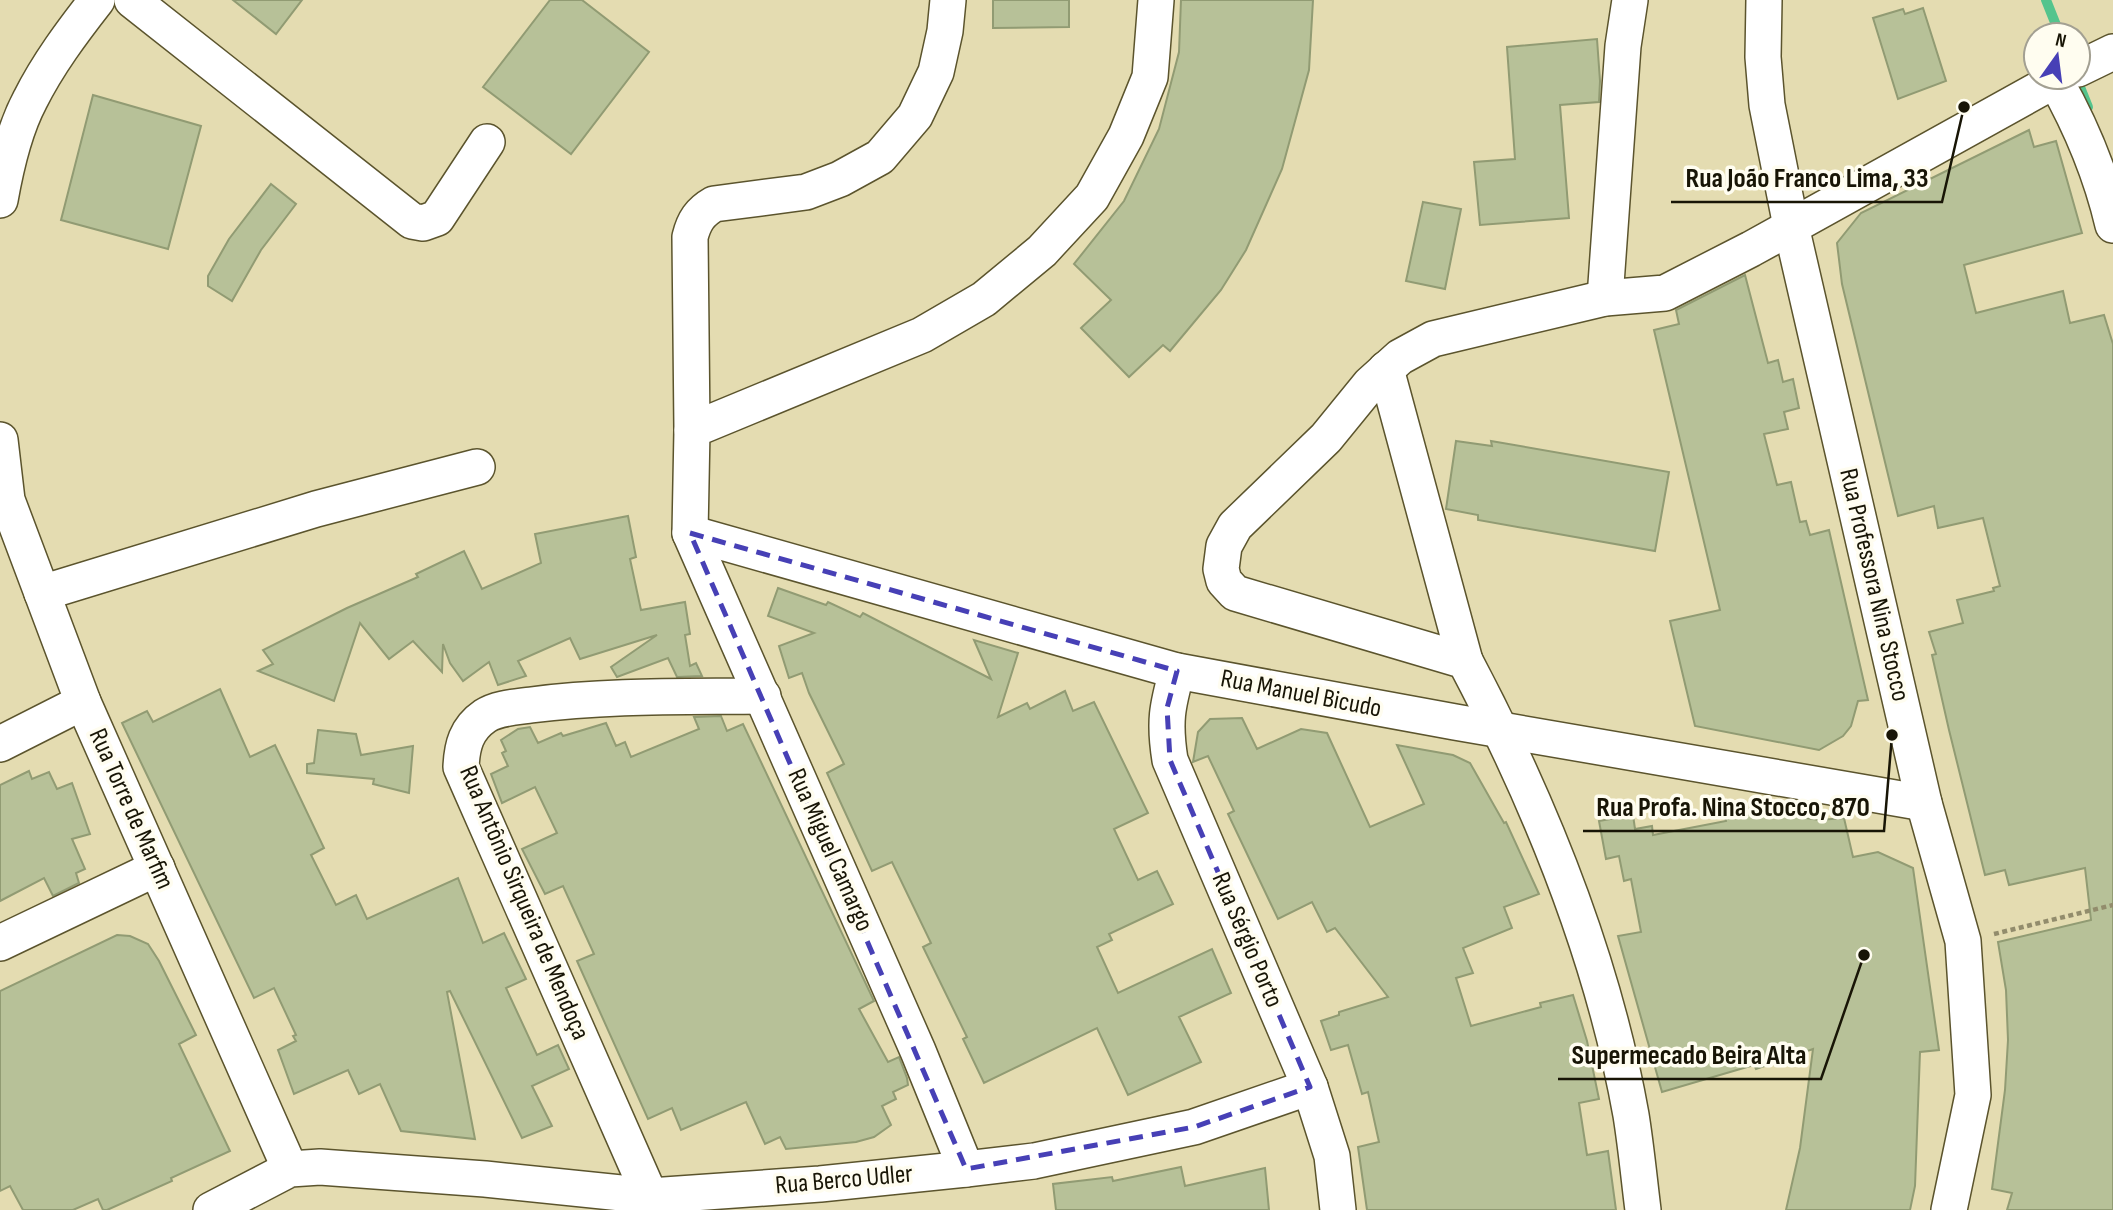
<svg xmlns="http://www.w3.org/2000/svg" width="2113" height="1210" font-family="'Sofia Sans Condensed',sans-serif">
<style>
.lines{fill:none;stroke-linecap:round;stroke-linejoin:round}
.stream{stroke:#54c48d;stroke-width:10}
.building{fill:#b7c198;stroke:#919b73;stroke-width:2}
.minor-casing{stroke:#5b542d;stroke-width:38}
.path{stroke:#928c6c;stroke-width:4.5;stroke-dasharray:5 3.5;stroke-linecap:butt}
.minor{stroke:#fff;stroke-width:35}
.marked{fill:none;stroke:#4740b6;stroke-width:5;stroke-dasharray:14 9;stroke-linejoin:round}
.labels{text-anchor:middle;dominant-baseline:central;stroke-width:7;stroke-linejoin:round;paint-order:stroke}
.street-label{font-size:26px;fill:#181506;stroke:#fffdf0}
.leader{fill:none;stroke:#181506;stroke-width:2.5}
.callout-dot{fill:#181506;stroke:#fffdf0;stroke-width:2.5}
.callout-label{font-size:28px;text-anchor:middle;font-weight:bold;fill:#181506;stroke:#fffdf0;stroke-width:7;stroke-linejoin:round;paint-order:stroke}
</style>
<rect width="100%" height="100%" fill="#e4dcb1"/>
<g class="lines">
<g class="stream">
<path d="M 2046,0 L 2060,35"/>
<path d="M 2076,77 L 2088,107"/>
</g>
</g>
<g class="building">
<path d="M 233,0 L 302,0 L 276,34 Z"/>
<path d="M 550,0 L 582,0 L 649,52 L 571,154 L 483,87 Z"/>
<path d="M 993,0 L 1069,0 L 1069,27 L 993,28 Z"/>
<path d="M 1181,0 L 1313,0 L 1309,70 L 1282,169 L 1246,250 L 1221,290 L 1170,351 L 1163,345 L 1129,377 L 1081,328 L 1111,300 L 1074,264 L 1124,201 L 1159,129 L 1179,52 Z"/>
<path d="M 1923,8 L 1946,81 L 1898,99 L 1873,18 L 1903,9 L 1905,14 Z"/>
<path d="M 1597,39 L 1600,81 L 1599,102 L 1560,105 L 1569,218 L 1480,225 L 1474,162 L 1515,159 L 1507,47 Z"/>
<path d="M 93,95 L 201,126 L 168,249 L 61,220 Z"/>
<path d="M 2029,130 L 2034,147 L 2056,141 L 2082,233 L 1964,265 L 1976,313 L 2063,291 L 2070,323 L 2104,315 L 2113,344 L 2113,1210 L 2007,1210 L 2012,1193 L 1992,1189 L 2005,1090 L 2008,1040 L 2006,990 L 1998,942 L 2091,920 L 2085,868 L 2009,885 L 2005,870 L 1985,875 L 1949,730 L 1932,655 L 1936,654 L 1929,632 L 1963,623 L 1957,600 L 1994,591 L 1993,588 L 2000,586 L 1983,518 L 1938,528 L 1934,506 L 1898,516 L 1842,284 L 1837,243 L 1861,213 Z"/>
<path d="M 271,184 L 296,204 L 261,250 L 232,301 L 208,286 L 208,276 L 229,239 Z"/>
<path d="M 1423,202 L 1461,209 L 1445,289 L 1406,281 Z"/>
<path d="M 1745,275 L 1768,363 L 1778,360 L 1783,382 L 1793,379 L 1799,408 L 1784,412 L 1788,429 L 1764,434 L 1777,485 L 1791,482 L 1800,522 L 1806,521 L 1810,535 L 1829,530 L 1868,700 L 1858,701 L 1851,726 L 1843,736 L 1819,750 L 1695,726 L 1670,621 L 1720,610 L 1654,330 L 1679,324 L 1676,310 Z"/>
<path d="M 1456,441 L 1492,446 L 1491,441 L 1669,472 L 1655,551 L 1478,520 L 1478,515 L 1446,509 Z"/>
<path d="M 628,516 L 636,557 L 630,559 L 641,610 L 685,602 L 690,634 L 685,635 L 690,666 L 696,663 L 702,676 L 677,677 L 668,658 L 617,677 L 611,667 L 657,635 L 580,659 L 570,638 L 518,661 L 526,676 L 498,685 L 489,662 L 463,681 L 450,663 L 443,644 L 442,672 L 413,641 L 389,659 L 360,623 L 334,701 L 258,671 L 273,664 L 263,650 L 347,608 L 418,577 L 416,574 L 464,551 L 482,589 L 541,563 L 535,534 Z"/>
<path d="M 778,588 L 826,605 L 828,602 L 860,617 L 863,613 L 991,679 L 974,640 L 1018,653 L 998,717 L 1027,703 L 1030,709 L 1065,691 L 1073,711 L 1094,702 L 1148,813 L 1114,829 L 1138,880 L 1157,871 L 1173,904 L 1109,934 L 1112,940 L 1097,947 L 1118,993 L 1212,949 L 1231,993 L 1179,1017 L 1201,1062 L 1128,1095 L 1097,1028 L 984,1083 L 963,1039 L 967,1037 L 923,947 L 931,943 L 892,862 L 872,871 L 827,773 L 844,764 L 809,693 L 802,673 L 789,678 L 779,646 L 814,633 L 768,616 Z"/>
<path d="M 220,689 L 250,757 L 275,745 L 324,848 L 311,855 L 336,905 L 356,895 L 367,919 L 458,878 L 483,943 L 504,933 L 526,979 L 506,988 L 537,1055 L 558,1045 L 569,1069 L 532,1086 L 552,1126 L 522,1138 L 450,991 L 447,992 L 475,1139 L 401,1131 L 380,1084 L 359,1094 L 348,1070 L 294,1094 L 278,1050 L 296,1041 L 293,1036 L 296,1035 L 274,988 L 254,998 L 122,723 L 147,711 L 153,722 Z"/>
<path d="M 721,716 L 727,731 L 743,724 L 874,1001 L 859,1009 L 888,1062 L 899,1057 L 907,1078 L 908,1085 L 893,1092 L 896,1099 L 882,1106 L 891,1125 L 874,1137 L 856,1142 L 786,1149 L 780,1137 L 765,1144 L 746,1102 L 681,1130 L 672,1108 L 648,1119 L 577,961 L 594,954 L 563,886 L 545,894 L 522,849 L 557,833 L 535,787 L 502,803 L 491,774 L 508,766 L 502,753 L 506,751 L 501,740 L 518,729 L 530,727 L 538,743 L 561,733 L 563,736 L 606,723 L 616,746 L 625,742 L 631,757 L 699,729 L 694,717 Z"/>
<path d="M 1242,718 L 1257,749 L 1301,729 L 1327,733 L 1370,827 L 1424,804 L 1397,745 L 1453,755 L 1470,763 L 1504,823 L 1506,822 L 1539,894 L 1504,907 L 1512,928 L 1463,948 L 1473,973 L 1456,978 L 1471,1026 L 1541,1007 L 1540,1003 L 1573,995 L 1587,1041 L 1599,1099 L 1579,1103 L 1587,1155 L 1608,1151 L 1616,1210 L 1367,1210 L 1358,1147 L 1379,1142 L 1368,1092 L 1362,1094 L 1348,1045 L 1331,1050 L 1321,1021 L 1339,1015 L 1339,1012 L 1388,997 L 1335,928 L 1327,932 L 1312,902 L 1278,919 L 1228,814 L 1234,811 L 1208,756 L 1193,762 L 1198,732 L 1210,719 Z"/>
<path d="M 318,730 L 356,734 L 361,755 L 413,746 L 409,793 L 373,784 L 374,779 L 307,773 L 307,764 L 314,763 Z"/>
<path d="M 29,771 L 32,779 L 49,772 L 57,789 L 72,783 L 90,834 L 72,839 L 85,869 L 76,873 L 79,883 L 53,896 L 44,878 L 0,901 L 0,785 Z"/>
<path d="M 1723,805 L 1819,820 L 1844,818 L 1853,857 L 1878,852 L 1913,868 L 1939,1050 L 1920,1052 L 1915,1186 L 1910,1210 L 1786,1210 L 1800,1148 L 1813,1049 L 1756,1069 L 1754,1065 L 1662,1092 L 1618,936 L 1641,932 L 1631,879 L 1624,881 L 1619,856 L 1606,859 L 1599,821 L 1633,815 L 1635,829 L 1652,826 L 1653,835 L 1726,821 Z"/>
<path d="M 117,935 L 130,936 L 148,944 L 159,961 L 196,1035 L 179,1044 L 230,1151 L 171,1178 L 172,1181 L 107,1210 L 103,1210 L 98,1199 L 73,1210 L 23,1210 L 10,1186 L 0,1191 L 0,991 Z"/>
<path d="M 1181,1167 L 1185,1186 L 1265,1168 L 1269,1210 L 1056,1210 L 1053,1184 L 1112,1177 L 1113,1181 Z"/>
</g>
<g class="lines">
<g class="minor-casing">
<g id="minor">
<path d="M 132,0 L 412,221 L 423,223 L 437,218 L 487,142"/>
<path d="M 1764,0 L 1763,57 L 1767,105 L 1791,226 L 1924,803 L 1963,941 L 1973,1095 L 1949,1210"/>
<path d="M 2078,69 L 2113,52"/>
<path d="M 2055,80 C 2081,126 2101,174 2113,225"/>
<path d="M 0,200 C 6,166 14,130 30,100 C 48,64 72,32 97,0"/>
<path d="M 1605,298 L 1623,46 L 1630,0"/>
<path d="M 1386,369 L 1465,661"/>
<path d="M 692,430 L 690,237 C 694,221 700,212 714,204 L 806,192 L 840,179 L 880,157 L 915,116 L 936,72 L 945,31 L 948,0"/>
<path d="M 0,440 L 7,500 L 83,702 L 290,1169"/>
<path d="M 690,533 L 1177,671 L 1455,722 L 1924,803"/>
<path d="M 42,593 L 316,509 L 477,467"/>
<path d="M 1177,671 C 1167,707 1164,722 1170,760 L 1310,1087 L 1332,1156 L 1338,1210"/>
<path d="M 0,744 L 83,702"/>
<path d="M 0,943 L 157,868"/>
<path d="M 966,1169 L 918,1051 L 690,533 L 692,430 L 922,335 L 984,299 L 1042,251 L 1092,197 L 1126,136 L 1150,77 L 1156,0"/>
<path d="M 650,1196 L 461,767 C 462,746 466,729 485,716 C 497,708 516,707 531,705 C 608,695 686,697 763,696"/>
<path d="M 211,1210 L 290,1169 L 320,1167 L 485,1179 L 650,1196 L 820,1184 L 966,1169 L 1034,1161 L 1194,1127 L 1310,1087"/>
<path d="M 1643,1210 C 1639,1178 1636,1146 1631,1115 C 1603,958 1539,801 1465,661 L 1235,593 L 1224,581 L 1221,569 L 1224,546 L 1235,526 L 1326,438 L 1370,384 L 1400,357 L 1433,339 L 1605,298 L 1665,293 L 1751,249 L 2061,77"/>
</g>
</g>
<path class="path" d="M 1994,934 L 2113,905"/>
<use href="#minor" class="minor"/>
</g>
<path class="marked" d="M 690,533 L 1177,671 L 1167,708 L 1170,760 L 1310,1087 L 1194,1127 L 966,1169 Z"/>
<g class="labels">
<g class="street-label">
<text transform="translate(1874 585) rotate(77)">Rua Professora Nina Stocco</text>
<text transform="translate(1301 694) rotate(11)">Rua Manuel Bicudo</text>
<text transform="translate(131 809) rotate(66)">Rua Torre de Marfim</text>
<text transform="translate(830 850) rotate(66)">Rua Miguel Camargo</text>
<text transform="translate(524 903) rotate(67)">Rua Antônio Sirqueira de Mendoça</text>
<text transform="translate(1247 940) rotate(67)">Rua Sérgio Porto</text>
<text transform="translate(844 1180) rotate(-5)">Rua Berco Udler</text>
</g>
</g>
<path class="leader" d="M1964 107L1942 202H1671M1892 735L1884 831H1583M1864 955L1821 1079H1558"/>
<g class="callout-dot">
<circle cx="1964" cy="107" r="7"/>
<circle cx="1892" cy="735" r="7"/>
<circle cx="1864" cy="955" r="7"/>
</g>
<g class="callout-label">
<text x="1807" y="187">Rua João Franco Lima, 33</text>
<text x="1733" y="816">Rua Profa. Nina Stocco, 870</text>
<text x="1689" y="1064">Supermecado Beira Alta</text>
</g>
<g transform="translate(2057 56) rotate(14)"><circle r="33" fill="#fffdf0" stroke="#a3a092" stroke-width="2"/>
<path d="M0-5L12 26L0 18L-12 26Z" fill="#4740b6"/>
<text y="-10" font-size="19" font-weight="bold" text-anchor="middle" fill="#181506">N</text>
</g>
</svg>
